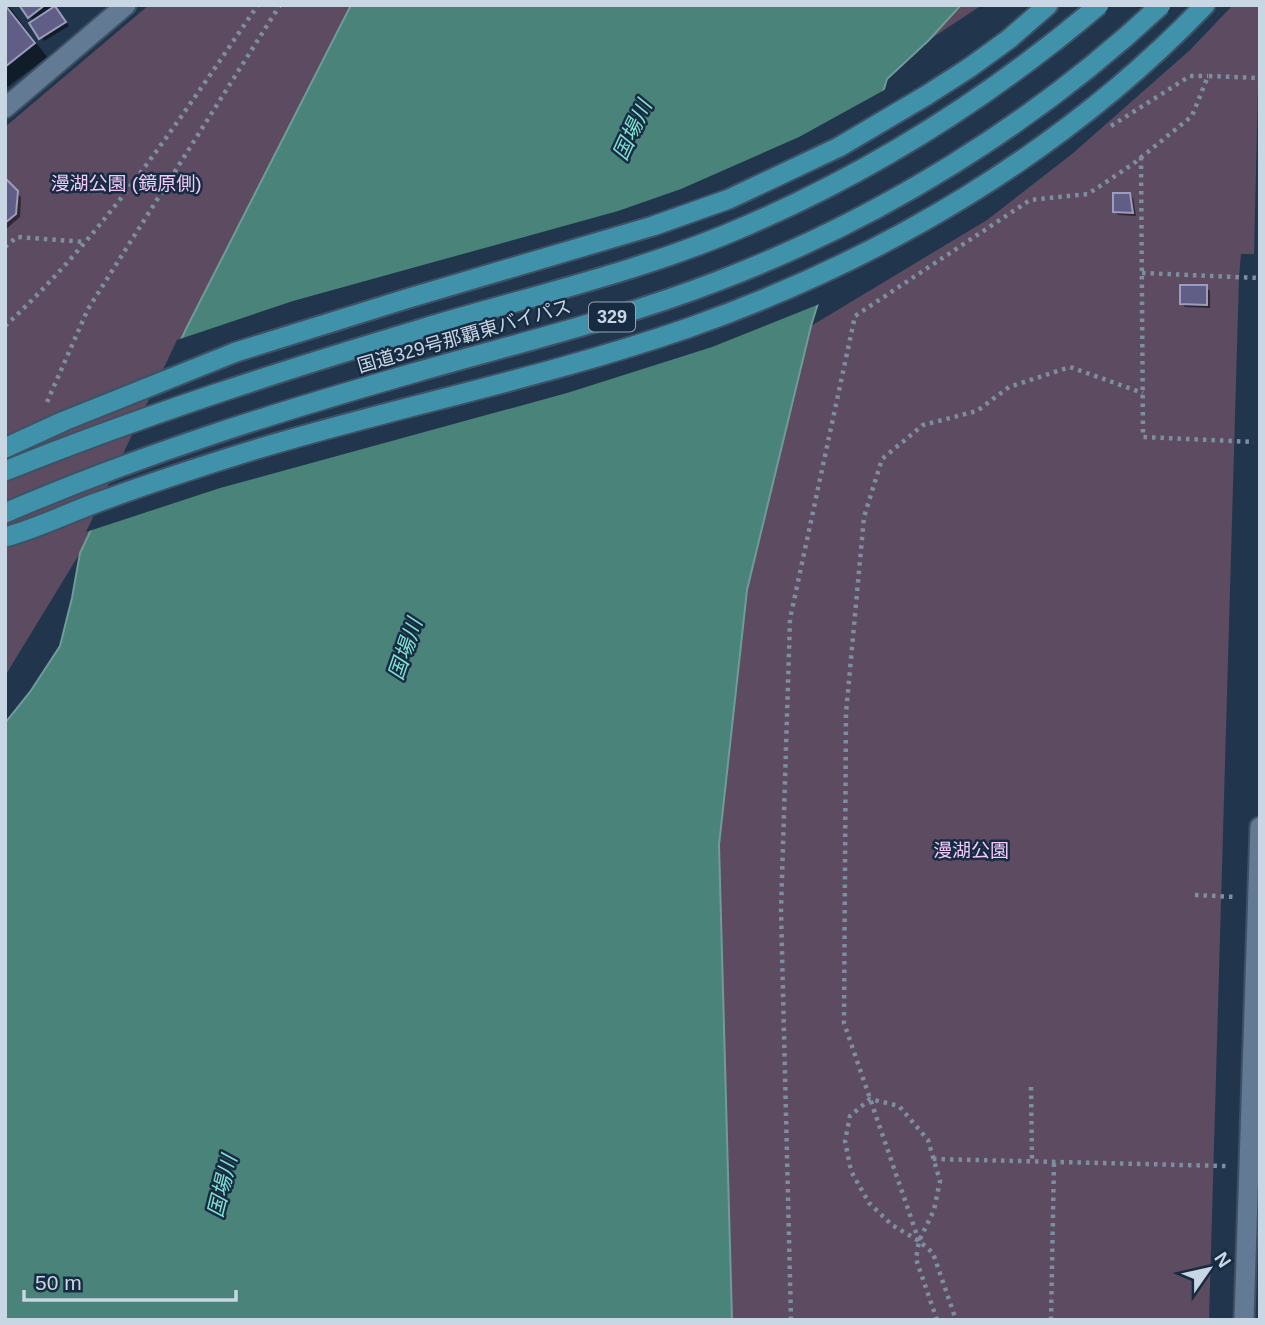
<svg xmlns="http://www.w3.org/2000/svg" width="1265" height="1325" font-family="Arial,'Noto Sans JP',sans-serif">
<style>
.green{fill:#5d4b61}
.water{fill:#49837a;stroke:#6f9c9a;stroke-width:2}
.pier{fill:#21364d}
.shadow{fill:#0007}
.building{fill:#605e86;stroke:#9c9cbd;stroke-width:2}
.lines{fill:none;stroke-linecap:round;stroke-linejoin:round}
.minor-casing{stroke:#3f5164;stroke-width:23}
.tertiary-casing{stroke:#3f5164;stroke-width:23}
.trunk-casing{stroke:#3f5164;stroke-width:23}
.path{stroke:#7d8ea0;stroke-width:4.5;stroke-dasharray:3.5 5;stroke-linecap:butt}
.minor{stroke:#637a94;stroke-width:19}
.tertiary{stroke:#637a94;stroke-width:19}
.trunk{stroke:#4091aa;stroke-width:19}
.trunk-bridge-casing{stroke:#3f5164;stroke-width:23;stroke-linecap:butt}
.trunk-bridge{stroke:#4091aa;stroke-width:19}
.labels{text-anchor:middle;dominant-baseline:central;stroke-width:5;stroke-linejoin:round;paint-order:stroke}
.shield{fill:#172c42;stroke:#94a3b3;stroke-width:2}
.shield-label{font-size:18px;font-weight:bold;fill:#c9d6e4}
.park-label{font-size:19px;fill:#f1caf8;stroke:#172c42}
.street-label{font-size:19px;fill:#c9d6e4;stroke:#172c42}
.water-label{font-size:21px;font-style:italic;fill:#81e0d2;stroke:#172c42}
</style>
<rect width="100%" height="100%" fill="#21364d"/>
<g class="green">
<path d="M 149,5 L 351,5 L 187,327 L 80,553 L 5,676 L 5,127 Z"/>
<path d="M 961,5 L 982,5 L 929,40 Z"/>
<path d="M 1233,5 L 1260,5 L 1254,254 L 1241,254 L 1239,277 L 1209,1320 L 732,1320 L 719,845 L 747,590 L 811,326 L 987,220 L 1072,154 L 1190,50 Z"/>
</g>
<path class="water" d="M 351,5 L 961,5 L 929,40 L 887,79 L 811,326 L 747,590 L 719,845 L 732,1320 L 5,1320 L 5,723 L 30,692 L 60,646 L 72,598 L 80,553 L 187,327 Z"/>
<path class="pier" d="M 888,88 L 822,303 L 712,347 L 567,393 L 220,488 L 86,532 L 177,340 L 293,301 L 618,211 L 681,189 L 799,137 Z"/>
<g class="shadow">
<path d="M 5,5 L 8,5 L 47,57 L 5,89 Z"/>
<path d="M 21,5 L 53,5 L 43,13 L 45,15 L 59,12 L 69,26 L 44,41 L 34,22 Z"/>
<path d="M 5,180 L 21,197 L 20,217 L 5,230 Z"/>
<path d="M 1129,195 L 1133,198 L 1136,216 L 1118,215 L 1114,211 Z"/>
<path d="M 1206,287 L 1210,291 L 1210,308 L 1185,307 L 1181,303 Z"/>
</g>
<g class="building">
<path d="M 5,5 L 35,43 L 5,67 Z"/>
<path d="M 19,5 L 45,5 L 28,18 Z"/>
<path d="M 55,6 L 66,22 L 39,39 L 29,23 Z"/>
<path d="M 5,178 L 18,191 L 16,214 L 5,223 Z"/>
<path d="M 1113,193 L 1130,193 L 1133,213 L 1113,212 Z"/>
<path d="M 1180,285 L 1207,285 L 1207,305 L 1180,304 Z"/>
</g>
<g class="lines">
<g class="minor-casing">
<path id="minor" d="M 5,108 L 126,5"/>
</g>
<g class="tertiary-casing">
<path id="tertiary" d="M 1244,1320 L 1260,827"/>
</g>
<g class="trunk-casing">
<g id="trunk">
<path d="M 969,68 L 1009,39 L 1048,5"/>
<path d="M 5,537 C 35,529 64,515 93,504 C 147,484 202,466 257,449 C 400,406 547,377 688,328 C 881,260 1063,153 1205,5"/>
</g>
</g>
<g class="path">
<path d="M 1111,126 L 1190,76 L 1208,76"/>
<path d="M 1141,157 L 1143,437 L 1254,442"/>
<path d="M 5,247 L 17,237 L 86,242"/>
<path d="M 1142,273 L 1259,278"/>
<path d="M 5,326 C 106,233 181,117 258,5"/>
<path d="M 47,402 L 88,309 L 280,5"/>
<path d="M 1195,895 L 1236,897"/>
<path d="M 1031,1087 L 1032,1160"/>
<path d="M 933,1159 L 1226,1166"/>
<path d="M 919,1241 L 844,1023 L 846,713 L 864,517 L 882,459 L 923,425 L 977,411 L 1009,387 L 1070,367 L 1143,393"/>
<path d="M 791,1320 L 781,910 L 790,619 L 855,316 L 1030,200 L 1088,194 L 1133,164 L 1192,116 L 1208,76 L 1260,78"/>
<path d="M 937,1320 L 916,1259 L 919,1241 L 934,1210 L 940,1181 L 928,1140 L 899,1106 L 870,1099 L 850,1116 L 845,1141 L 851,1171 L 869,1203 L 892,1225 L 919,1241 L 933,1253 L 956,1320"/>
<path d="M 1051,1320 L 1054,1161"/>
</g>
<use href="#minor" class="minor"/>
<use href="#tertiary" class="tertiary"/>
<use href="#trunk" class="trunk"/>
<g class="trunk-bridge-casing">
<g id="trunk-bridge">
<path d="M 5,448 L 64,421 L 236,352 L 409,298 L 653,226 L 729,199 L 839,147 L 927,95 L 969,68"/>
<path d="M 5,471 C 141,416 281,371 421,329 C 530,296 644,271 748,225 C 875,170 993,95 1099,5"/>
<path d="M 5,513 C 139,455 277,412 417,372 C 518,343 620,319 718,281 C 880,219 1034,124 1161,5"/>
</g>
</g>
<use href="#trunk-bridge" class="trunk-bridge"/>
</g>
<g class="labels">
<rect class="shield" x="589" y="302.5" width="46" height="29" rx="5"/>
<g class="shield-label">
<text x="612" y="317">329</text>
</g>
<g class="park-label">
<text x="126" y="183">漫湖公園 (鏡原側)</text>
<text x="971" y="850">漫湖公園</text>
</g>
<g class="street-label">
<text transform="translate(464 336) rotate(-16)">国道329号那覇東バイパス</text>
</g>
<g class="water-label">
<text transform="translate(632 130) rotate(-65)">国場川</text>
<text transform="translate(405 649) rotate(-71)">国場川</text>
<text transform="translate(222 1186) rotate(-76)">国場川</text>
</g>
</g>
<rect width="1265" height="1325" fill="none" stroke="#c9d6e4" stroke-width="14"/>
<g transform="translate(1209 1269) rotate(56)" stroke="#172c42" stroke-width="5" paint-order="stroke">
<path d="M0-5L12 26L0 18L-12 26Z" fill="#c9d6e4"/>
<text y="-10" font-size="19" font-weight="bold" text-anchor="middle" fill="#c9d6e4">N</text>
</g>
<path d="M24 1290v10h212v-10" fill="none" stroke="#c9d6e4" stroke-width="3.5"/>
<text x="35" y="1290" font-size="21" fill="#c9d6e4" stroke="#172c42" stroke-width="5" paint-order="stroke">50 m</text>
</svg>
